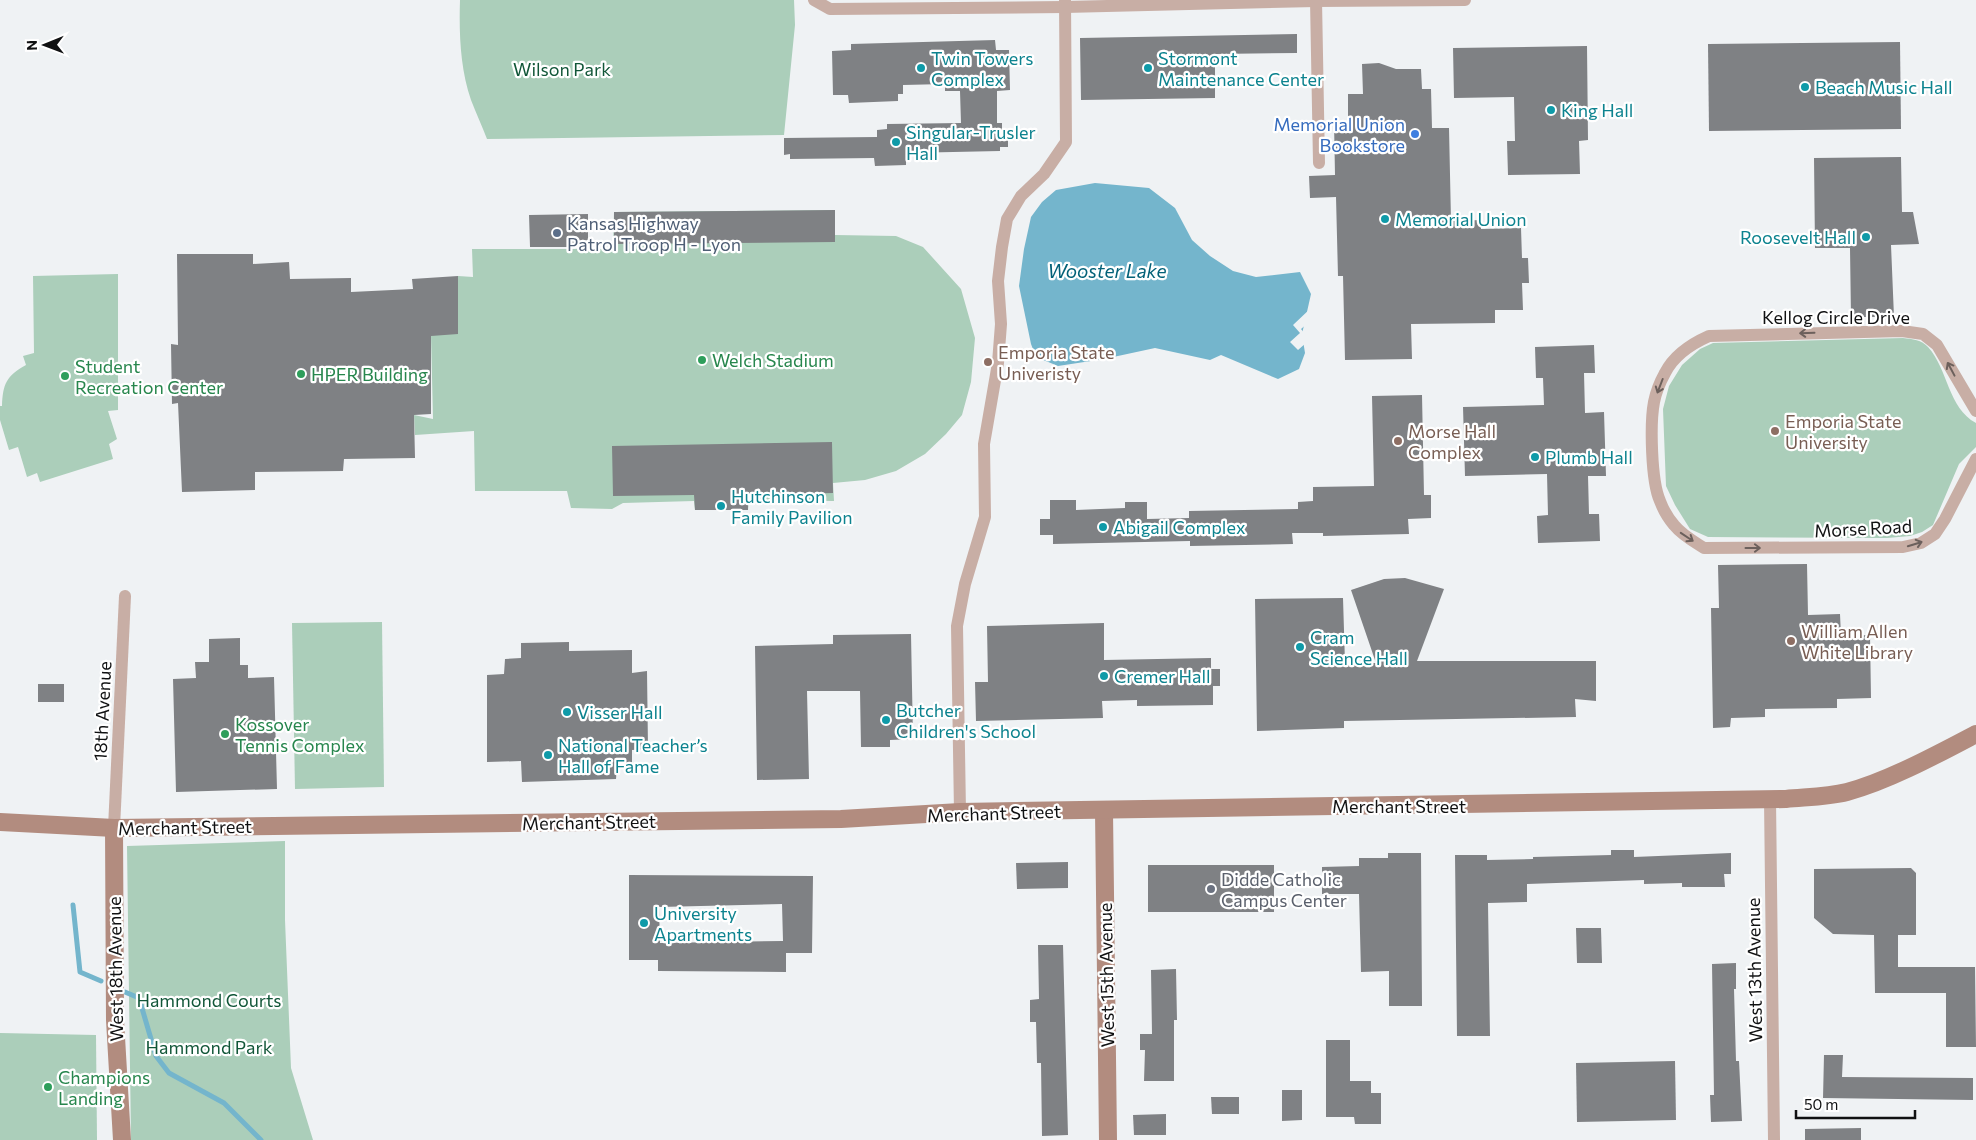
<svg xmlns="http://www.w3.org/2000/svg" width="1976" height="1140" font-family="Commissioner,sans-serif">
<style>
.green{fill:#abceba}
.water{fill:#74b5cc}
.pier{fill:#eff2f4}
.lines{fill:none;stroke-linecap:round;stroke-linejoin:round}
.stream{stroke:#74b5cc;stroke-width:5}
.building{fill:#7f8184;fill-rule:evenodd}
.street{stroke:#c8aea5;stroke-width:12}
.secondary{stroke:#b28c7f;stroke-width:18}
.oneway{stroke:#6c605c}
.culture-dot{fill:#0f9aa8;stroke:#fff;stroke-width:2}
.shop-dot{fill:#3f7fe0;stroke:#fff;stroke-width:2}
.service-dot{fill:#5c6f8a;stroke:#fff;stroke-width:2}
.leisure-dot{fill:#2e9e5b;stroke:#fff;stroke-width:2}
.education-dot{fill:#8d6e63;stroke:#fff;stroke-width:2}
.worship-dot{fill:#6b7280;stroke:#fff;stroke-width:2}
.labels{text-anchor:middle;dominant-baseline:central;stroke-width:4.5;stroke-linejoin:round;paint-order:stroke}
.culture-label{font-size:18px;fill:#0d838f;stroke:#fff;text-anchor:start}
.park-label{font-size:18px;fill:#115638;stroke:#fff}
.shop-label{font-size:18px;fill:#366cbe;stroke:#fff;text-anchor:end}
.service-label{font-size:18px;fill:#4e5e75;stroke:#fff;text-anchor:start}
.street-label{font-size:18px;fill:#101112;stroke:#fff}
.education-label{font-size:18px;fill:#785e54;stroke:#fff;text-anchor:start}
.leisure-label{font-size:18px;fill:#27864d;stroke:#fff;text-anchor:start}
.worship-label{font-size:18px;fill:#5b616d;stroke:#fff;text-anchor:start}
.water-label{font-size:19px;font-style:italic;fill:#036178;stroke:#fff}
</style>
<rect width="100%" height="100%" fill="#eff2f4"/>
<g class="green">
<path d="M 460,0 L 794,0 L 795,25 L 784,135 L 487,139 C 482,126 476,113 471,100 C 460,68 459,33 460,0 Z"/>
<path d="M 835,210 L 835,235 L 896,236 L 923,247 L 961,289 L 975,338 L 971,382 L 962,415 L 946,434 L 925,454 L 896,471 L 865,480 L 833,483 L 834,501 L 749,500 L 748,510 L 695,510 L 694,501 L 623,503 L 612,509 L 571,508 L 567,491 L 475,491 L 474,431 L 415,435 L 414,415 L 433,419 L 431,335 L 458,333 L 458,276 L 473,277 L 472,249 L 613,249 L 614,212 Z"/>
<path d="M 118,274 L 118,410 L 108,411 L 117,439 L 109,444 L 113,459 L 40,482 L 37,473 L 27,477 L 18,447 L 9,450 L 0,420 L 0,406 L 2,406 C 3,384 6,376 26,365 L 23,356 L 34,353 L 33,276 Z"/>
<path d="M 1903,338 C 1912,339 1922,340 1928,347 C 1948,369 1948,408 1976,423 L 1976,447 L 1959,464 L 1933,525 L 1922,532 L 1910,536 L 1887,538 L 1708,537 L 1690,529 L 1675,505 L 1666,486 L 1663,409 L 1669,386 L 1682,365 L 1700,349 L 1713,343 Z"/>
<path d="M 382,622 L 384,787 L 295,789 L 292,623 Z"/>
<path d="M 285,841 L 285,920 L 291,1068 L 313,1140 L 131,1140 L 127,846 Z"/>
<path d="M 0,1033 L 96,1035 L 97,1140 L 0,1140 Z"/>
</g>
<path class="water" d="M 1095,183 L 1149,188 L 1175,208 L 1192,240 L 1210,256 L 1233,271 L 1256,277 L 1300,272 L 1311,294 L 1302,334 L 1305,353 L 1299,369 L 1278,379 L 1221,355 L 1210,360 L 1155,348 L 1104,359 L 1058,366 L 1036,357 L 1031,344 L 1019,286 L 1024,249 L 1031,217 L 1042,202 L 1056,190 Z"/>
<path class="pier" d="M 1311,308 L 1308,323 L 1301,329 L 1305,334 L 1306,343 L 1298,350 L 1290,342 L 1300,333 L 1293,325 Z"/>
<g class="lines">
<g class="stream">
<path d="M 73,905 L 80,972 L 101,981"/>
<path d="M 125,992 L 139,998 L 156,1056 L 169,1073 L 224,1103 L 261,1140"/>
</g>
</g>
<g class="building">
<path d="M 1297,34 L 1297,53 L 1215,54 L 1215,98 L 1081,100 L 1080,38 Z"/>
<path d="M 995,40 L 996,50 L 1009,50 L 1010,90 L 997,91 L 997,123 L 1002,123 L 1002,132 L 1008,132 L 1008,147 L 1000,147 L 1000,151 L 906,153 L 906,165 L 875,166 L 874,158 L 790,159 L 790,154 L 784,155 L 784,138 L 877,137 L 877,130 L 887,129 L 887,124 L 961,123 L 960,91 L 945,91 L 945,84 L 903,85 L 903,94 L 898,94 L 898,101 L 849,103 L 848,95 L 833,95 L 832,51 L 851,50 L 851,44 Z"/>
<path d="M 1900,42 L 1901,129 L 1709,131 L 1708,44 Z"/>
<path d="M 1587,46 L 1588,140 L 1579,141 L 1580,174 L 1508,175 L 1507,141 L 1515,141 L 1514,97 L 1454,98 L 1453,48 Z"/>
<path d="M 1379,63 L 1396,69 L 1421,69 L 1422,89 L 1431,89 L 1432,128 L 1449,128 L 1451,221 L 1481,220 L 1481,229 L 1521,228 L 1522,258 L 1528,258 L 1529,283 L 1522,283 L 1523,310 L 1495,310 L 1495,323 L 1411,324 L 1412,359 L 1345,360 L 1343,276 L 1338,276 L 1336,197 L 1310,198 L 1309,176 L 1335,175 L 1334,122 L 1348,122 L 1348,94 L 1363,94 L 1362,64 Z"/>
<path d="M 1901,157 L 1902,212 L 1913,212 L 1919,244 L 1891,245 L 1894,317 L 1851,317 L 1850,248 L 1815,248 L 1814,158 Z"/>
<path d="M 835,210 L 835,242 L 614,244 L 614,212 Z"/>
<path d="M 588,214 L 588,247 L 530,247 L 529,215 Z"/>
<path d="M 177,254 L 253,254 L 253,264 L 289,262 L 290,279 L 351,278 L 351,292 L 413,289 L 412,279 L 458,276 L 458,334 L 431,336 L 431,414 L 414,415 L 415,458 L 344,459 L 343,471 L 255,472 L 255,490 L 182,492 L 178,403 L 172,404 L 171,344 L 178,345 Z"/>
<path d="M 1594,345 L 1595,373 L 1584,373 L 1585,413 L 1604,412 L 1606,476 L 1588,476 L 1589,514 L 1599,514 L 1600,541 L 1538,543 L 1537,516 L 1548,515 L 1547,474 L 1465,476 L 1463,407 L 1544,405 L 1543,378 L 1536,378 L 1535,347 Z"/>
<path d="M 1422,395 L 1424,495 L 1431,495 L 1431,518 L 1408,519 L 1409,534 L 1323,536 L 1323,533 L 1292,533 L 1293,544 L 1190,546 L 1190,541 L 1053,544 L 1053,535 L 1040,535 L 1040,519 L 1050,519 L 1050,500 L 1076,500 L 1076,510 L 1125,508 L 1125,502 L 1147,502 L 1147,519 L 1189,518 L 1189,511 L 1298,509 L 1298,502 L 1313,501 L 1313,487 L 1374,486 L 1372,396 Z"/>
<path d="M 832,442 L 833,493 L 748,495 L 748,510 L 695,510 L 694,495 L 613,496 L 612,446 Z"/>
<path d="M 1807,564 L 1808,615 L 1840,614 L 1841,636 L 1870,635 L 1871,698 L 1837,699 L 1837,708 L 1765,709 L 1765,717 L 1731,718 L 1730,727 L 1713,728 L 1711,608 L 1719,608 L 1718,565 Z"/>
<path d="M 1405,578 L 1444,589 L 1417,661 L 1596,661 L 1596,701 L 1575,699 L 1576,717 L 1344,721 L 1344,728 L 1257,731 L 1255,599 L 1343,598 L 1345,663 L 1376,663 L 1351,590 L 1384,579 Z"/>
<path d="M 1104,623 L 1104,660 L 1211,658 L 1211,669 L 1220,669 L 1220,686 L 1213,686 L 1213,705 L 1137,706 L 1137,700 L 1102,701 L 1103,718 L 976,721 L 975,682 L 988,682 L 987,626 Z"/>
<path d="M 911,634 L 913,739 L 890,740 L 890,747 L 861,747 L 860,691 L 807,691 L 809,779 L 757,780 L 755,646 L 833,644 L 833,635 Z"/>
<path d="M 240,638 L 240,665 L 248,665 L 248,678 L 274,677 L 277,789 L 176,792 L 173,679 L 196,678 L 195,662 L 209,662 L 209,639 Z"/>
<path d="M 569,642 L 569,651 L 632,650 L 632,673 L 647,671 L 648,749 L 632,750 L 632,765 L 617,766 L 616,779 L 522,782 L 521,761 L 487,762 L 487,675 L 504,674 L 505,659 L 521,658 L 521,643 Z"/>
<rect x="38" y="684" width="26" height="18"/>
<path d="M 1611,850 L 1634,850 L 1634,857 L 1731,853 L 1731,874 L 1724,874 L 1725,887 L 1682,887 L 1682,883 L 1644,884 L 1644,880 L 1527,884 L 1527,902 L 1488,903 L 1490,1036 L 1457,1036 L 1455,855 L 1487,855 L 1487,860 L 1533,859 L 1533,857 L 1611,855 Z"/>
<path d="M 1388,853 L 1421,853 L 1422,1006 L 1389,1006 L 1389,971 L 1361,972 L 1359,894 L 1322,894 L 1322,867 L 1359,866 L 1359,858 L 1388,858 Z"/>
<path d="M 1068,862 L 1068,888 L 1017,889 L 1016,863 Z"/>
<rect x="1148" y="865" width="126" height="47"/>
<path d="M 1911,868 L 1916,873 L 1916,935 L 1898,935 L 1898,967 L 1975,967 L 1976,1047 L 1946,1047 L 1946,993 L 1875,993 L 1874,935 L 1833,934 L 1814,918 L 1814,869 Z"/>
<path d="M 629,875 L 813,876 L 812,953 L 786,953 L 786,972 L 658,971 L 658,960 L 629,960 ZM 782,904 L 783,941 L 660,943 L 659,907 Z"/>
<path d="M 1576,928 L 1601,928 L 1602,963 L 1577,963 Z"/>
<path d="M 1038,945 L 1063,945 L 1068,1135 L 1042,1136 L 1041,1063 L 1037,1063 L 1036,1022 L 1030,1022 L 1030,1000 L 1039,999 Z"/>
<path d="M 1736,963 L 1736,989 L 1734,989 L 1736,1061 L 1739,1061 L 1742,1121 L 1711,1122 L 1710,1095 L 1714,1095 L 1712,964 Z"/>
<path d="M 1176,969 L 1177,1020 L 1174,1020 L 1174,1081 L 1144,1081 L 1145,1050 L 1140,1050 L 1140,1034 L 1152,1034 L 1151,970 Z"/>
<path d="M 1326,1040 L 1350,1040 L 1350,1081 L 1371,1081 L 1371,1093 L 1381,1093 L 1381,1124 L 1355,1124 L 1354,1117 L 1326,1117 Z"/>
<path d="M 1824,1055 L 1843,1055 L 1842,1077 L 1973,1078 L 1973,1100 L 1823,1098 Z"/>
<path d="M 1675,1061 L 1676,1120 L 1577,1122 L 1576,1063 Z"/>
<path d="M 1282,1090 L 1302,1090 L 1302,1120 L 1282,1121 Z"/>
<path d="M 1211,1097 L 1239,1097 L 1239,1114 L 1212,1114 Z"/>
<path d="M 1166,1114 L 1166,1135 L 1134,1135 L 1133,1115 Z"/>
<path d="M 1861,1128 L 1861,1140 L 1805,1140 L 1805,1129 Z"/>
</g>
<g class="lines">
<g class="street">
<path d="M 814,0 L 830,9 L 1065,7 L 1316,1 L 1465,0"/>
<path d="M 1316,0 L 1319,163"/>
<path d="M 1976,411 L 1937,345 L 1923,334 L 1902,331 L 1709,336 C 1691,344 1674,355 1665,373 C 1660,382 1656,392 1654,402 C 1650,423 1651,481 1660,501 C 1663,509 1668,518 1674,525 C 1682,535 1693,541 1704,548 L 1903,547 L 1921,543 L 1935,534 L 1945,519 L 1976,459"/>
<path d="M 1770,799 L 1774,1140"/>
<path d="M 960,812 L 957,626 L 965,584 L 985,517 L 984,444 L 998,363 L 1001,324 L 998,281 L 1002,247 L 1007,219 L 1021,196 L 1044,174 L 1066,142 L 1065,0"/>
<path d="M 114,828 L 125,596"/>
</g>
<g class="secondary">
<path d="M 1104,811 L 1108,1140"/>
<path d="M 0,822 L 114,828 L 841,819 L 960,812 L 1786,799 C 1806,797 1827,797 1847,792 C 1888,781 1938,754 1976,734"/>
<path d="M 114,828 L 115,1020 L 122,1140"/>
</g>
</g>
<defs><path id="oneway-shaft" d="M-6 0H5M1.5-3L5.5 0L1.5 3" fill="none" stroke-width="1.6" stroke-linecap="round" stroke-linejoin="round" transform="scale(1.25)"/></defs>
<g class="oneway">
<use href="#oneway-shaft" transform="translate(1807 333) rotate(178)"/>
<use href="#oneway-shaft" transform="translate(1951 369) rotate(-118)"/>
<use href="#oneway-shaft" transform="translate(1660 386) rotate(111)"/>
<use href="#oneway-shaft" transform="translate(1687 537) rotate(34)"/>
<use href="#oneway-shaft" transform="translate(1915 544) rotate(-17)"/>
<use href="#oneway-shaft" transform="translate(1753 548)"/>
</g>
<g class="culture-dot">
<circle cx="921" cy="68" r="5"/>
<circle cx="1148" cy="68" r="5"/>
<circle cx="1805" cy="87" r="5"/>
<circle cx="1551" cy="110" r="5"/>
<circle cx="896" cy="142" r="5"/>
<circle cx="1385" cy="219" r="5"/>
<circle cx="1866" cy="237" r="5"/>
<circle cx="1535" cy="457" r="5"/>
<circle cx="721" cy="506" r="5"/>
<circle cx="1103" cy="527" r="5"/>
<circle cx="1300" cy="647" r="5"/>
<circle cx="1104" cy="676" r="5"/>
<circle cx="567" cy="712" r="5"/>
<circle cx="886" cy="720" r="5"/>
<circle cx="548" cy="755" r="5"/>
<circle cx="644" cy="923" r="5"/>
</g>
<circle class="shop-dot" cx="1415" cy="134" r="5"/>
<circle class="service-dot" cx="557" cy="233" r="5"/>
<g class="leisure-dot">
<circle cx="702" cy="360" r="5"/>
<circle cx="301" cy="374" r="5"/>
<circle cx="65" cy="376" r="5"/>
<circle cx="225" cy="734" r="5"/>
<circle cx="48" cy="1087" r="5"/>
</g>
<g class="education-dot">
<circle cx="988" cy="362" r="5"/>
<circle cx="1775" cy="431" r="5"/>
<circle cx="1398" cy="441" r="5"/>
<circle cx="1791" cy="641" r="5"/>
</g>
<circle class="worship-dot" cx="1211" cy="889" r="5"/>
<g class="labels">
<g class="culture-label">
<text x="931" y="58">Twin Towers<tspan x="931" dy="21">Complex</tspan></text>
<text x="1158" y="58">Stormont<tspan x="1158" dy="21">Maintenance Center</tspan></text>
<text x="1815" y="87">Beach Music Hall</text>
<text x="1561" y="110">King Hall</text>
<text x="906" y="132">Singular-Trusler<tspan x="906" dy="21">Hall</tspan></text>
<text x="1395" y="219">Memorial Union</text>
<text x="1856" y="237" text-anchor="end">Roosevelt Hall</text>
<text x="1545" y="457">Plumb Hall</text>
<text x="731" y="496">Hutchinson<tspan x="731" dy="21">Family Pavilion</tspan></text>
<text x="1113" y="527">Abigail Complex</text>
<text x="1310" y="637">Cram<tspan x="1310" dy="21">Science Hall</tspan></text>
<text x="1114" y="676">Cremer Hall</text>
<text x="896" y="710">Butcher<tspan x="896" dy="21">Children's School</tspan></text>
<text x="577" y="712">Visser Hall</text>
<text x="558" y="745">National Teacher’s<tspan x="558" dy="21">Hall of Fame</tspan></text>
<text x="654" y="913">University<tspan x="654" dy="21">Apartments</tspan></text>
</g>
<g class="park-label">
<text x="562" y="69">Wilson Park</text>
<text x="209" y="1000">Hammond Courts</text>
<text x="209" y="1047">Hammond Park</text>
</g>
<g class="shop-label">
<text x="1405" y="124">Memorial Union<tspan x="1405" dy="21">Bookstore</tspan></text>
</g>
<g class="service-label">
<text x="567" y="223">Kansas Highway<tspan x="567" dy="21">Patrol Troop H - Lyon</tspan></text>
</g>
<g class="street-label">
<text x="1836" y="317">Kellog Circle Drive</text>
<text transform="translate(1863 528) rotate(-3)">Morse Road</text>
<text transform="translate(102 711) rotate(-87)">18th Avenue</text>
<text x="1399" y="806">Merchant Street</text>
<text transform="translate(994 813) rotate(-2)">Merchant Street</text>
<text transform="translate(589 822) rotate(-1)">Merchant Street</text>
<text transform="translate(185 827) rotate(-1)">Merchant Street</text>
<text transform="translate(115 969) rotate(-91)">West 18th Avenue</text>
<text transform="translate(1754 970) rotate(-91)">West 13th Avenue</text>
<text transform="translate(1106 975) rotate(-91)">West 15th Avenue</text>
</g>
<g class="education-label">
<text x="998" y="352">Emporia State<tspan x="998" dy="21">Univeristy</tspan></text>
<text x="1785" y="421">Emporia State<tspan x="1785" dy="21">University</tspan></text>
<text x="1408" y="431">Morse Hall<tspan x="1408" dy="21">Complex</tspan></text>
<text x="1801" y="631">William Allen<tspan x="1801" dy="21">White Library</tspan></text>
</g>
<g class="leisure-label">
<text x="712" y="360">Welch Stadium</text>
<text x="75" y="366">Student<tspan x="75" dy="21">Recreation Center</tspan></text>
<text x="311" y="374">HPER Building</text>
<text x="235" y="724">Kossover<tspan x="235" dy="21">Tennis Complex</tspan></text>
<text x="58" y="1077">Champions<tspan x="58" dy="21">Landing</tspan></text>
</g>
<g class="worship-label">
<text x="1221" y="879">Didde Catholic<tspan x="1221" dy="21">Campus Center</tspan></text>
</g>
<g class="water-label">
<text x="1107" y="270">Wooster Lake</text>
</g>
</g>
<g transform="translate(45 45) rotate(269)" stroke="#ffffff" stroke-width="4" paint-order="stroke">
<path d="M0-4L9 19L0 12L-9 19Z" fill="#101112"/>
<text y="-8" font-size="14" font-weight="bold" text-anchor="middle" fill="#101112">N</text>
</g>
<path d="M1796 1110v8h119v-8" fill="none" stroke="#101112" stroke-width="2.5"/>
<text x="1804" y="1110" font-size="15" fill="#101112" stroke="#ffffff" stroke-width="4" paint-order="stroke">50 m</text>
</svg>
